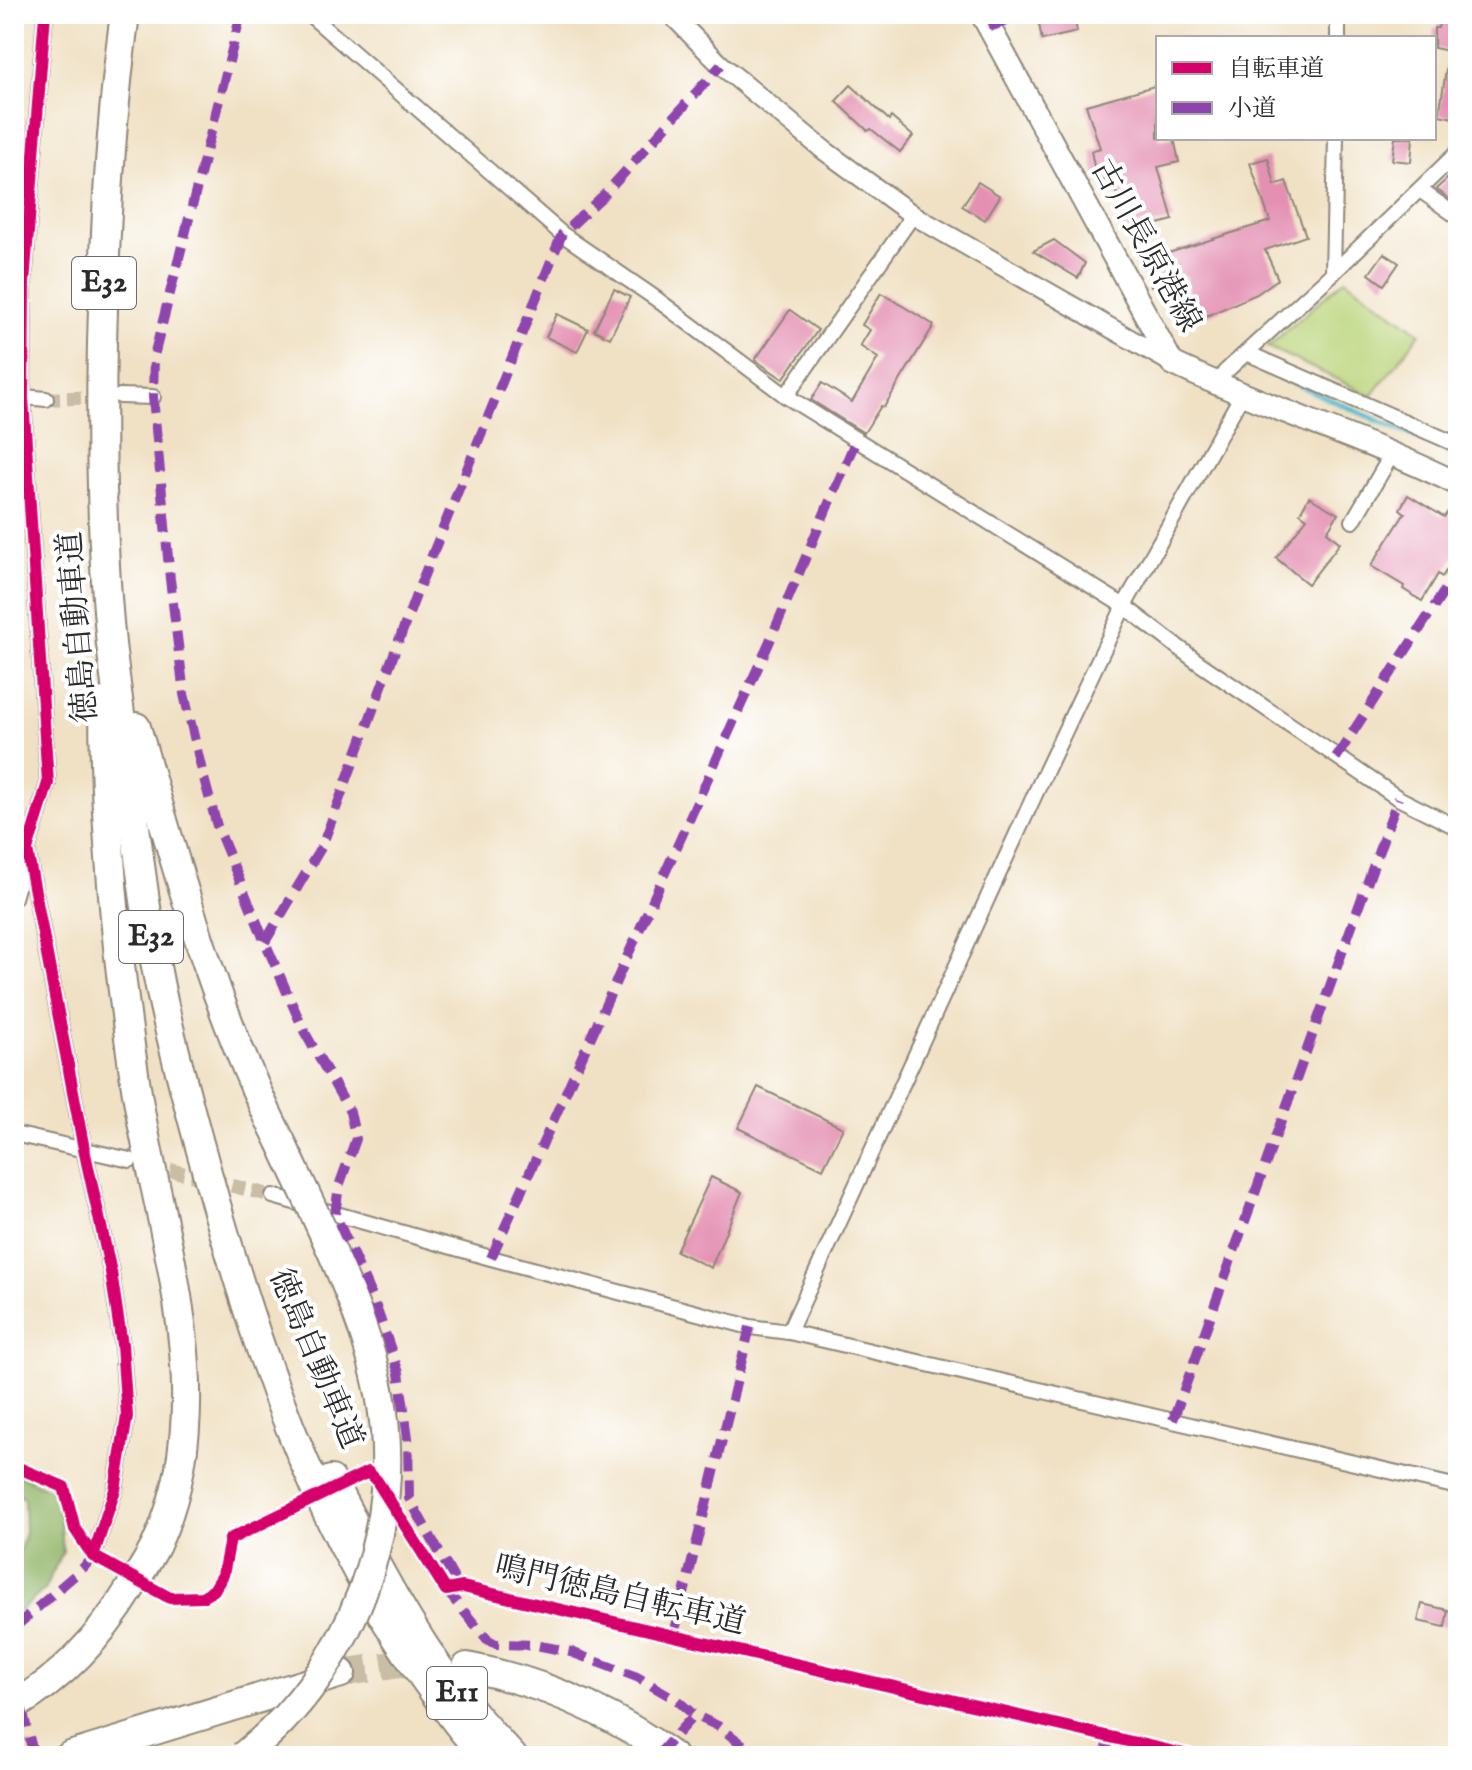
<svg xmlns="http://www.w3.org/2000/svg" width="1472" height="1770" font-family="'IM FELL English','Noto Serif JP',serif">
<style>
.green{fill:#bad479;stroke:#728052;stroke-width:2}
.forest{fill:#93b669;stroke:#5f704a;stroke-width:2}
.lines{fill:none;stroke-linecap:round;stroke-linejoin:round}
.stream{stroke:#54bcd2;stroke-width:5}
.building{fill:#e490b2}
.minor-tunnel{stroke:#c9bda5;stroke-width:14;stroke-dasharray:14 7;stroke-linecap:butt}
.motorway-tunnel{stroke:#c9bda5;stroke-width:28;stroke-dasharray:28 14;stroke-linecap:butt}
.minor-casing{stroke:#8e8678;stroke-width:18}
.tertiary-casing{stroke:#8e8678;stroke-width:22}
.secondary-casing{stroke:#8e8678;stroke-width:26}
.motorway-casing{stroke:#8e8678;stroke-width:32}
.minor{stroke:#fff;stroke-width:14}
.tertiary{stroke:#fff;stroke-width:18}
.secondary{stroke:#fff;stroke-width:22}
.motorway{stroke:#fff;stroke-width:28}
.motorway-bridge-casing{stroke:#8e8678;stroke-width:32;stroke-linecap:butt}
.motorway-bridge{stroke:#fff;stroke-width:28}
.quiet{stroke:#8e44ad;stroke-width:10;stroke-dasharray:20 10;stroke-linecap:butt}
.cycleway-casing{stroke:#fff;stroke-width:17}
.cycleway{stroke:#d6006c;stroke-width:12}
.labels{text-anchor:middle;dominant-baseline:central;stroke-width:8;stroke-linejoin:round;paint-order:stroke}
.shield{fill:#fff;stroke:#6b6b6b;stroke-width:2}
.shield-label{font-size:30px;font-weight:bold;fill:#2b2b2b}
.street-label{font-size:32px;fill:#2b2b2b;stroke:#fff}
</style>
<rect width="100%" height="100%" fill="#fff"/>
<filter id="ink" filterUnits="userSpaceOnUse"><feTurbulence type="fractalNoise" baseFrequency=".0125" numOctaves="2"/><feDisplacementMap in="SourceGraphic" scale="16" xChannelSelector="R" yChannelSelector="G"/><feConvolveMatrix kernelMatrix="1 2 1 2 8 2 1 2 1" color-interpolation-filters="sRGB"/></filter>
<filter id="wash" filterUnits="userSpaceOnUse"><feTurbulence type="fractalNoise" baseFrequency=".006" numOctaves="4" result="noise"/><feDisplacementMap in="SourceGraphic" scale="32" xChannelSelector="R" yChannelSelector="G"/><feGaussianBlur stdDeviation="1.8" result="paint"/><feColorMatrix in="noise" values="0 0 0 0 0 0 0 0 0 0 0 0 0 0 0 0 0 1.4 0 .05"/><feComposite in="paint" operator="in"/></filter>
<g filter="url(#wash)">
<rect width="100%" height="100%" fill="#f0e1c4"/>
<path class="green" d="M 1345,279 L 1420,333 L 1372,396 L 1268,347 Z"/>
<path class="forest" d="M 14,1472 L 58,1494 L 63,1551 L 44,1590 L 14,1616 L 14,1573 L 25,1532 L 24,1498 L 14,1493 Z"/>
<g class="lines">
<path class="stream" d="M 1250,364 L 1458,456"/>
</g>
<g id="blocks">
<g class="building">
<path d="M 1060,14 L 1074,14 L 1077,32 L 1042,40 L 1038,19 Z"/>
<path d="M 1440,20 L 1458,23 L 1458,119 L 1439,115 L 1449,51 L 1434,48 L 1434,28 L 1438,28 Z"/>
<path d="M 851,85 L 889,120 L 891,117 L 913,136 L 900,152 L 871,129 L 868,131 L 836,101 Z"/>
<path d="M 1158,85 L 1158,138 L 1174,138 L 1179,162 L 1158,167 L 1173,220 L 1128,232 L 1112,178 L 1097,182 L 1091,151 L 1100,148 L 1086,105 Z"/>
<path d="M 1395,138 L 1413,138 L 1411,162 L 1392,160 Z"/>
<path d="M 1268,158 L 1275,185 L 1286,181 L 1306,236 L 1265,250 L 1278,279 L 1257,294 L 1195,321 L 1186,275 L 1151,286 L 1143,261 L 1270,221 L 1250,163 Z"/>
<path d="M 1458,169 L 1458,205 L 1436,189 Z"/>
<path d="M 978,182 L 1000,196 L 985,220 L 962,206 Z"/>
<path d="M 1054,240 L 1085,263 L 1078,278 L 1033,251 Z"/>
<path d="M 1384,253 L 1399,263 L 1384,285 L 1369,274 Z"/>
<path d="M 614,289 L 630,297 L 610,338 L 594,330 Z"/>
<path d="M 881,293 L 934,325 L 884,407 L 881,406 L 864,433 L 811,400 L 822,383 L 852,402 L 878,358 L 860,346 L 870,330 L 862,325 Z"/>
<path d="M 790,310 L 818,330 L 783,379 L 755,360 Z"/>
<path d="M 557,314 L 588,329 L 577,352 L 546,337 Z"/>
<path d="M 1408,495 L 1444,517 L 1458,498 L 1458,552 L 1442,577 L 1438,574 L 1422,601 L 1403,589 L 1404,586 L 1371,566 L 1405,513 L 1400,509 Z"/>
<path d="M 1309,497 L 1338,514 L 1327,532 L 1340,543 L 1308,584 L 1276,558 L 1307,518 L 1300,513 Z"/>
<path d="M 758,1087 L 843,1128 L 823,1169 L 738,1128 Z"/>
<path d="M 711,1177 L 742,1192 L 711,1268 L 676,1251 Z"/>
<path d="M 1422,1604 L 1448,1610 L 1445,1627 L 1418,1621 Z"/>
</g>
</g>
</g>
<g filter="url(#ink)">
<use href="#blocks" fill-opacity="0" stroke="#8e8678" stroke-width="2"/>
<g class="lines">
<g class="minor-tunnel">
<path d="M 46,399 L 105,397"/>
<path d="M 150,1165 L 273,1196"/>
</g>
<path class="motorway-tunnel" d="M 341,1673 L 400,1664 L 435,1665"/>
<g class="minor-casing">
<g id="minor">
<path d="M 45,14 L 24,283 L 23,398 L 48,783 L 27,850 L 84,1149 L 111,1272 L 122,1345 L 127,1416 L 115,1490 L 93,1556"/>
<path d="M 309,14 L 562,234 L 655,298 L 786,396 L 1124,606 L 1199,663 L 1398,798 L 1458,828"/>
<path d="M 1338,38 L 1338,25 L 1343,14"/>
<path d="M 1420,190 L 1458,217"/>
<path d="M 1333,273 L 1458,152"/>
<path d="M 1247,353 L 1458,445"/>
<path d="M 1217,385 L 1225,372 L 1333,273 L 1336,138"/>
<path d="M 14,396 L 46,399"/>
<path d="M 120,396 L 153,397"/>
<path d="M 786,396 L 913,215"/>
<path d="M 1353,521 L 1392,454"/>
<path d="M 14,898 L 26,856"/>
<path d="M 14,1134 L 130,1160"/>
<path d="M 273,1196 L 491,1258 L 750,1327 L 789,1332 L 1458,1487"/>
<path d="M 789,1332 L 1036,792 L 1124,606 L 1242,395"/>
</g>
</g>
<g class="tertiary-casing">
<path id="tertiary" d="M 671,14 L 721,65 L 825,151 L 913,215 L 1172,363"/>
</g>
<g class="secondary-casing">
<path id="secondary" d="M 982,14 L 1172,363 C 1265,408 1365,438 1458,484"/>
</g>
<g class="motorway-casing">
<g id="motorway">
<path d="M 125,14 C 110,123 105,233 102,343 C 100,443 101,544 111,644 C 116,687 122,729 128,771 C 138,850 147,929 164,1006 C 179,1072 197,1137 215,1201 C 275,1411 341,1587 484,1756"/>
<path d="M 136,727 C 177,868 214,1011 281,1142"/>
<path d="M 331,1480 C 368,1550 404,1622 452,1686 C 470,1711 491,1734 512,1756"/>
<path d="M 467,1667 C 543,1682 610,1711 672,1756"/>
<path d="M 14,1706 C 63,1677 102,1635 131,1587 C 140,1573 149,1559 156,1545 C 224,1398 159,1236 136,1087 C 117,960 104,831 104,702"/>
<path d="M 70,1756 L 341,1673"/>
</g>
</g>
<use href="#minor" class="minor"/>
<use href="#tertiary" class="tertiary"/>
<use href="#secondary" class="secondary"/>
<use href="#motorway" class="motorway"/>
<g class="motorway-bridge-casing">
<path id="motorway-bridge" d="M 243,1756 C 352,1671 407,1525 379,1389 C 362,1305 317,1220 281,1142"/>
</g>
<use href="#motorway-bridge" class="motorway-bridge"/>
<g class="quiet">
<path d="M 241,14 L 154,356 L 153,397 L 170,579 L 184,694 L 202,771 L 217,826 L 265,942 L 304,1031 L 350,1112 L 356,1139 L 339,1186 L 335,1214 L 375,1304 L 399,1373 L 408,1438 L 409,1498 L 453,1577 L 446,1590 L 487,1639 L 496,1644 L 536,1645 L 571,1652 L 637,1677 L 677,1700 L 694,1715 L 718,1726 L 758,1756"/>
<path d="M 989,27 L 1024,15"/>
<path d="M 1336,758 L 1458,570"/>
<path d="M 265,942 L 322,846 L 416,595 L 562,234 L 605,194 L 721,65"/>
<path d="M 491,1258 L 769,643 L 856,440"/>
<path d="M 1173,1420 L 1398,798"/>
<path d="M 14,1628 L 84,1567 L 93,1556"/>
<path d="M 674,1634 L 750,1327"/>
<path d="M 14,1679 L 34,1756"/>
<path d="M 657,1756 L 694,1715"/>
<path d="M 1105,1756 L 1110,1737"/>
</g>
<g class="cycleway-casing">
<g id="cycleway">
<path d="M 45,14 L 24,283 L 23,398 L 48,783 L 27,850 L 84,1149 L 111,1272 L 122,1345 L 127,1416 L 115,1490 L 93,1556"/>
<path d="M 14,1466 L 64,1487 L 75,1529 L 93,1556 L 170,1598 L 202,1597 L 214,1590 L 223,1575 L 230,1539 L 368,1472 L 377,1481 L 446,1590 L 463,1587 L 1192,1756"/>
</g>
</g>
<use href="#cycleway" class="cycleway"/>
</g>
</g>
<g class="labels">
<g class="shield">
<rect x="72" y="257" width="64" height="52" rx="6"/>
<rect x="119" y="911" width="64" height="52" rx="6"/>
<rect x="427" y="1667" width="60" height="52" rx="6"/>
</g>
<g class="shield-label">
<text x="104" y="283">E32</text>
<text x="151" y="937">E32</text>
<text x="457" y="1693">E11</text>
</g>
<g class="street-label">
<text transform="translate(1145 246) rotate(61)">古川長原港線</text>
<text transform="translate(79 627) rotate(-95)">徳島自動車道</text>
<text transform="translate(315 1359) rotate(67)">徳島自動車道</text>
<text transform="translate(620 1596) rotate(13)">鳴門徳島自転車道</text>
</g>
</g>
<rect width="1472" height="1770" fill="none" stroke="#fff" stroke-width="48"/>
<rect x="1156" y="36" width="280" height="104" fill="#ffffff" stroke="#aaaaaa" stroke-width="2"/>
<rect x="1172" y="62" width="40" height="12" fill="#d6006c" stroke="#aaaaaa" stroke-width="2"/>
<text x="1228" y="76" font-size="24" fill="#2b2b2b">自転車道</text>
<rect x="1172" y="102" width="40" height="12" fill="#8e44ad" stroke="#aaaaaa" stroke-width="2"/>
<text x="1228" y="116" font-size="24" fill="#2b2b2b">小道</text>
</svg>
